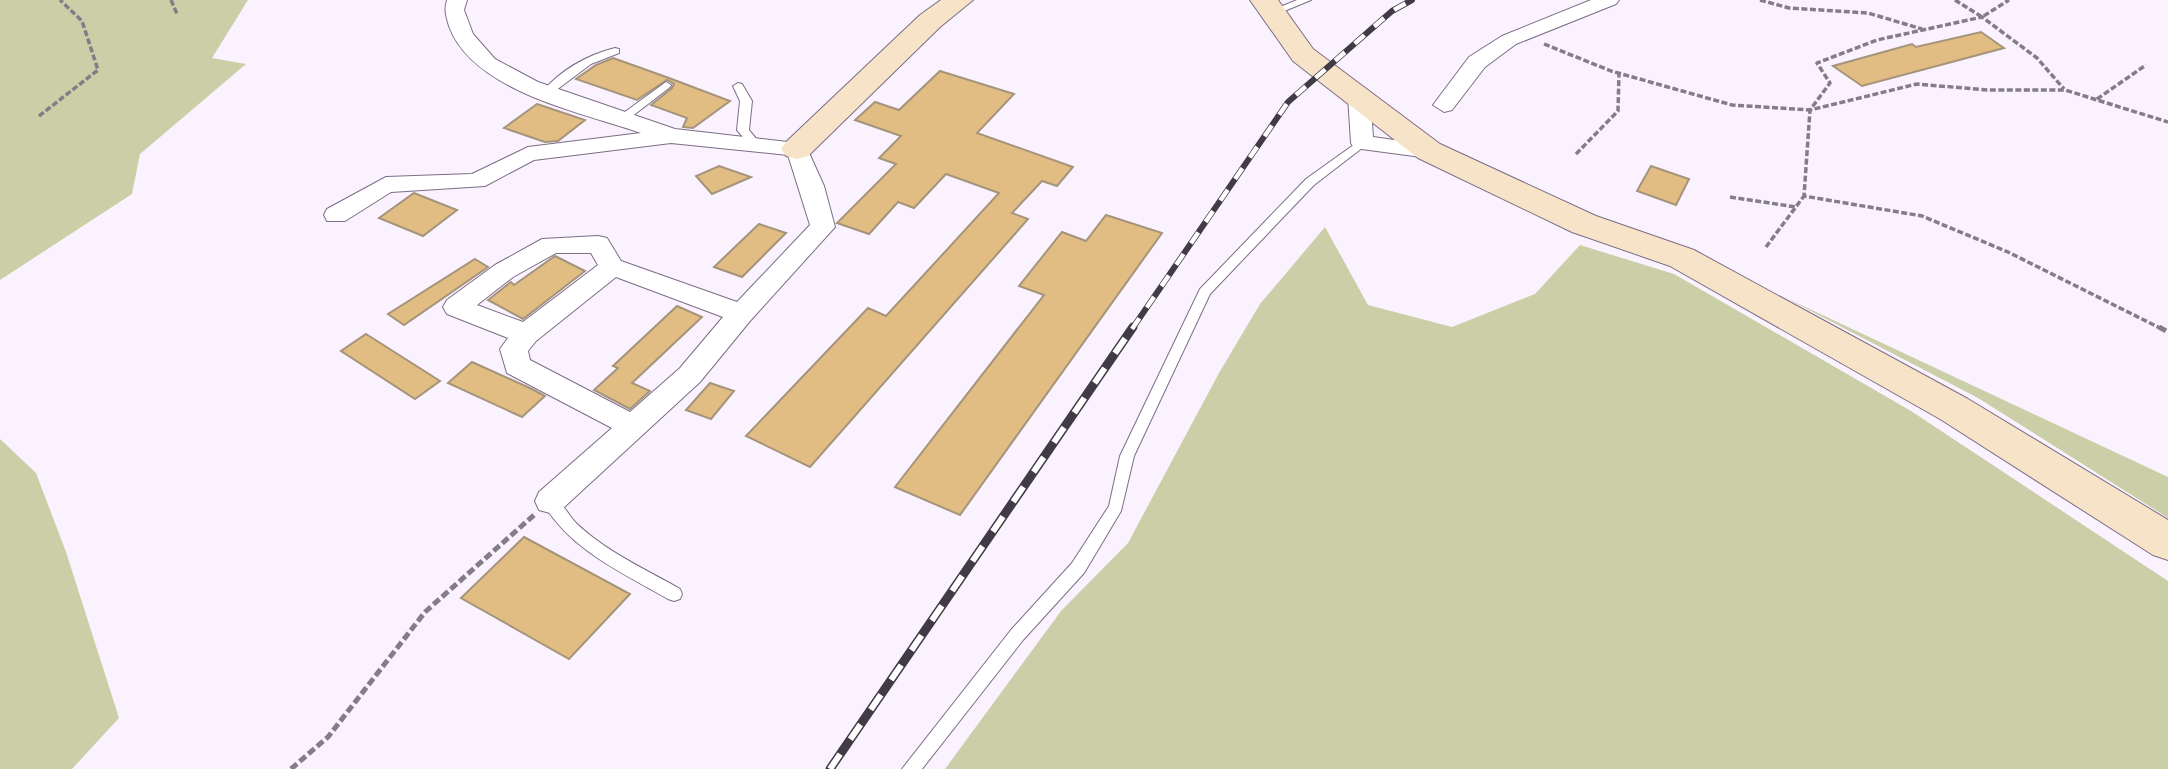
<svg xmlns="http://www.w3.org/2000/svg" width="2168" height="769" font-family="Lora,serif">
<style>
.green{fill:#cacfa7}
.building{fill:#e2bd83;stroke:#a5947b;stroke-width:2}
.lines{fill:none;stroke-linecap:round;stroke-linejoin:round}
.lane-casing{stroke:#7c6d86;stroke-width:2}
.street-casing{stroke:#7c6d86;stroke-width:2}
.secondary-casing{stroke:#7c6d86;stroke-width:2}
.path-far1{stroke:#837d88;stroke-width:3.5;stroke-dasharray:6 2.5;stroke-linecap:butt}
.path{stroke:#837d88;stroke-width:5;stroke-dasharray:8 3.5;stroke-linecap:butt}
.lane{fill:#fff;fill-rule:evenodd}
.street{fill:#fff;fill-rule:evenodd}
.secondary{fill:#f7e4c8;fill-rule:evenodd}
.rail-far1-casing{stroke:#413b45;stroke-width:6}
.rail-casing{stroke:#413b45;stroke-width:9}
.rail-far1{stroke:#fff;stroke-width:4.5;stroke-dasharray:13;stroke-linecap:butt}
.rail{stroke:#fff;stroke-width:6;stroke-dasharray:18;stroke-linecap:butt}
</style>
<rect width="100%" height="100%" fill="#faf3ff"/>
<g class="green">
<path d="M 0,0 L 248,0 L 212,58 L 246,64 L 140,154 L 132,194 L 0,280 Z"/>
<path d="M 1325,227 L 1368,305 L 1452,327 L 1535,294 L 1580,245 L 1674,274 L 1911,411 L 2168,581 L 2168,769 L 945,769 L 1061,611 L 1128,543 L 1219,373 L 1260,304 Z"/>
<path d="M 1782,296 L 2168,477 L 2168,518 L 1978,398 Z"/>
<path d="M 0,439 L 36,473 L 66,552 L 119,718 L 72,769 L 0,769 Z"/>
</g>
<g class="building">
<path d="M 1981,32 L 2004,48 L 1862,86 L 1833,66 L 1912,44 L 1916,47 Z"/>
<path d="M 613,58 L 669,78 L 730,101 L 693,128 L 683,127 L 687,118 L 651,105 L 672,88 L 674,84 L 667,80 L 637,100 L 576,79 L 596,65 Z"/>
<path d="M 940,71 L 1014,94 L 977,133 L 1073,167 L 1057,186 L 1042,181 L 1012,213 L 1028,219 L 810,467 L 746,436 L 868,308 L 886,316 L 999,193 L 946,174 L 914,208 L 898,202 L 869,234 L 837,223 L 896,164 L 879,158 L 901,136 L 855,120 L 875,102 L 899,110 Z"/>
<path d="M 537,104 L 585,120 L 558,141 L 545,142 L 504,128 Z"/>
<path d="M 719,166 L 751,177 L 712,194 L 696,176 Z"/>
<path d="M 1651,166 L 1689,179 L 1676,205 L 1637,191 Z"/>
<path d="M 414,193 L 457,210 L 423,236 L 379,218 Z"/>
<path d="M 1106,215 L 1162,233 L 960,515 L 895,487 L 1044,295 L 1019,286 L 1062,232 L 1086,241 Z"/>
<path d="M 759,224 L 786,233 L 742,277 L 714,267 Z"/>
<path d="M 555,256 L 585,271 L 523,319 L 488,300 L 511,282 L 514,285 Z"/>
<path d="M 475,259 L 488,267 L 404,325 L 388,314 Z"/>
<path d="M 677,306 L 702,317 L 632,383 L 650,391 L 630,409 L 594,390 L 618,368 L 613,366 Z"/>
<path d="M 366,334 L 440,381 L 415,399 L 341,351 Z"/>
<path d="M 472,362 L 532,389 L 545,396 L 522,417 L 448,383 Z"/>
<path d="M 710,383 L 734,391 L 711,419 L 686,410 Z"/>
<path d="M 524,537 L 630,594 L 569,659 L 461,598 Z"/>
</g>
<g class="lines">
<g class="lane-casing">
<g id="lane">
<path d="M 1297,0 L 1311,0 L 1277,14 L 1268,12 Z"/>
<path d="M 615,48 L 619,49 L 619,53 L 591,64 L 551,94 L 543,94 L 542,92 C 561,70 587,55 615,48 Z"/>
<path d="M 666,82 L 671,85 L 670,87 L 626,121 L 618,121 L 618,117 Z"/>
<path d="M 738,83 L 742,84 L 752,101 L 749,130 L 762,146 L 760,148 L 752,148 L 737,130 L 740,101 L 733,86 Z"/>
<path d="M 1362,139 L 1366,141 L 1366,145 L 1314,185 L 1210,294 L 1134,456 L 1121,511 L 1084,573 L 1023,640 L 922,769 L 902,769 L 1011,630 L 1072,563 L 1109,506 L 1120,456 L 1200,289 L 1306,179 Z"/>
<path d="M 550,495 C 560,498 568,515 576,523 C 605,551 645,569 680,589 L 682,594 L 680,599 L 674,601 L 668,599 C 623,573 568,549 542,501 L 545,497 Z"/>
</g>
</g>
<g class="street-casing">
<g id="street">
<path d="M 447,0 L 467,0 L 464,10 L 473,34 L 495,59 L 538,82 L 675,129 L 805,144 L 824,186 L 835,227 L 750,321 L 700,382 L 561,510 L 550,513 L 539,510 L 535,501 L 539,492 L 612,428 L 507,373 L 500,349 L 508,338 L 447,314 L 443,307 L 447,300 L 495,265 L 542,239 L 598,236 L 607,238 L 621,261 L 737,302 L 810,225 L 788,155 L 671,143 L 534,160 L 485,186 L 391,192 L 345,221 L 327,221 L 324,215 L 327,209 L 386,177 L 472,174 L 528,147 L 641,133 C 583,113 472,91 449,26 C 446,15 444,11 447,0 ZM 556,253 L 591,253 L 598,265 L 523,322 L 477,305 L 513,277 ZM 616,277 L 723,317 L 680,368 L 630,412 L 530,360 L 528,351 L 536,341 Z"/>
<path d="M 1591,0 L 1619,0 L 1616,4 L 1516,44 L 1485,67 L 1452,110 L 1444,112 L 1433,105 L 1469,57 L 1502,36 Z"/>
<path d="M 1359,89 L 1370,96 L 1373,137 L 1437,146 L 1441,151 L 1437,156 L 1429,158 L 1354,148 L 1351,143 L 1348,96 Z"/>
</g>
</g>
<g class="secondary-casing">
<g id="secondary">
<path d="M 941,0 L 973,0 L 940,27 L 808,156 L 797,159 L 786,156 L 781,149 L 786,142 L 920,15 Z"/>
<path d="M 1250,0 L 1278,0 L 1313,49 L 1440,144 L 1596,216 L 1694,250 L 1968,399 L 2168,520 L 2168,560 L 2153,555 L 1940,419 L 1670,266 L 1572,232 L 1418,158 L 1293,61 Z"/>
</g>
</g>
<g class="path-far1">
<path d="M 171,0 L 177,14"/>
<path d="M 1760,0 L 1789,8 L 1868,13 L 1922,29"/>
<path d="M 1955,0 L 1982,17 L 2009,0"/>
<path d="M 1544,44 L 1611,71 L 1732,105 L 1810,110 L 1830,83 L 1817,63 L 1877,40 L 1982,17 L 2037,58 L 2064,89"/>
<path d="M 2097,99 L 2146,65"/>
<path d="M 39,116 L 98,70 L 82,21 L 60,0"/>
<path d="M 1576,154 L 1618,111 L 1619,73"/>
<path d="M 1730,197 L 1796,207"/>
<path d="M 1766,247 L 1804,196"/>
<path d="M 2162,329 L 2008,252 L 1922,216 L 1804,196 L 1810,110 L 1917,84 L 1987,90 L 2065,90 L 2168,122"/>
</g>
<g class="path">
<path d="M 2159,327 L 2168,332"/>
<path d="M 291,769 L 328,737 L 425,612 L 534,515"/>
</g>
<use href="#lane" class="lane"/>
<use href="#street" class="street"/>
<use href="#secondary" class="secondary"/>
<g class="rail-far1-casing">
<path id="rail-far1" d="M 1132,329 L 1288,102 L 1392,11 L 1412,0"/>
</g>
<g class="rail-casing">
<path id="rail" d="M 830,769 L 1133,327"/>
</g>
<use href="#rail-far1" class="rail-far1"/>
<use href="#rail" class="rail"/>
</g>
</svg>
